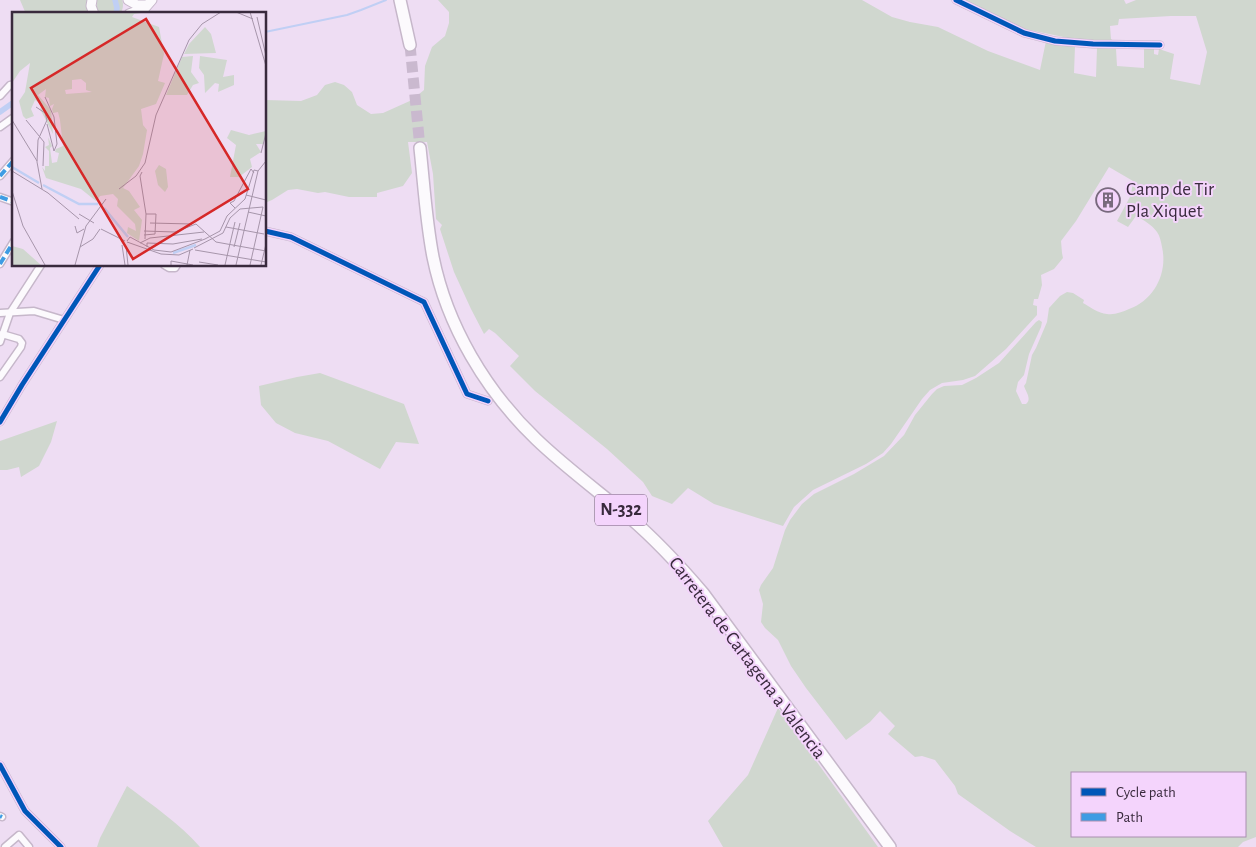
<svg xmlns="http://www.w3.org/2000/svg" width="1256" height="847" font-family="'Alegreya Sans',sans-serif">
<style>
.green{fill:#d0d7cf;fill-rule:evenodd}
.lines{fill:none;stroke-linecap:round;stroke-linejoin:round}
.stream{stroke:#c0cff4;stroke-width:2}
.canal{stroke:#c0cff4;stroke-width:5.5}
.highway-tunnel{stroke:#cab9cf;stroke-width:11;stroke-dasharray:11 5.5;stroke-linecap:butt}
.street-casing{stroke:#c6b7ca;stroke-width:9}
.secondary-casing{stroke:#c6b7ca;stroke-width:11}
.highway-casing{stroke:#c6b7ca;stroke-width:14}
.street{stroke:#fcfafd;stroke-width:6}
.secondary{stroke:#fcfafd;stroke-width:9}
.highway{stroke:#fcfafd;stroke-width:11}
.quiet{stroke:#3e9ce3;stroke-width:4;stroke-dasharray:8 4;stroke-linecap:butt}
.cycleway-casing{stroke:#f4d4fc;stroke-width:8}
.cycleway{stroke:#0057b8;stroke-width:5}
.labels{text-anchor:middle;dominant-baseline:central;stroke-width:4;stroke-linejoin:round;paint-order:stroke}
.shield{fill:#f4d4fc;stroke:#715d76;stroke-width:1}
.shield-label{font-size:18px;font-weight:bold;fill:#392a3d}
.poi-label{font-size:19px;fill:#392a3d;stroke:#f4d4fc;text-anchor:start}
.street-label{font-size:19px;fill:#392a3d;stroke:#f4d4fc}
.inset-river{fill:none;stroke:#c0cff4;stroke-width:2.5}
.inset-road{fill:none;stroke:#a695aa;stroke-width:1}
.view{fill:#d62828;fill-opacity:0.15;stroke:#d62828;stroke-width:2.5}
.inset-edge{fill:none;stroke:#392a3d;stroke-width:2.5}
</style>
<rect width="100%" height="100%" fill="#eeddf3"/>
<g class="green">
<path d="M 20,0 L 88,0 L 87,4 L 90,14 L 26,14 Z"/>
<path d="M 97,0 L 122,0 C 124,5 123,9 120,14 L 99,14 L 97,9 Z"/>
<path d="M 438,0 L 862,0 L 892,17 L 910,22 L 938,27 L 988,51 L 1040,70 L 1046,41 L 1075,46 L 1074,73 L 1096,77 L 1097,48 L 1116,49 L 1117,66 L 1144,68 L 1144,48 L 1154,49 L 1154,54 L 1158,55 L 1159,49 L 1174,54 L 1170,79 L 1200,85 L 1207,52 L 1196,16 L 1171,16 L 1119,19 L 1118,25 L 1110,26 L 1111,39 L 1116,43 L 1073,39 L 1025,29 L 964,0 L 1124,0 L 1126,4 L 1136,0 L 1256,0 L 1256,837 L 1243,842 L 1238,847 L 1036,847 L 1010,831 L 958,794 L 955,786 L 935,760 L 922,756 L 915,757 L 888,734 L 895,726 L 880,711 L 870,722 L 846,740 L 806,688 L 791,666 L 778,640 L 765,628 L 761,622 L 763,604 L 759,590 L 761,585 L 773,568 L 785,530 L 790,520 L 802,504 L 814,494 L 854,474 L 884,456 L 904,435 L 915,415 L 932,394 L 937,389 L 944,386 L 962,385 L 976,378 L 999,363 L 1036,322 L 1039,320 L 1042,322 L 1041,327 L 1029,354 L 1024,375 L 1018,382 L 1016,391 L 1022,404 L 1026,404 C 1032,399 1026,392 1024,386 L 1026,383 L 1032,355 L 1036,348 L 1047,322 L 1049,308 L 1060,296 L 1067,292 L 1073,293 L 1084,300 L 1083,303 C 1090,307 1098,313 1107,314 C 1115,315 1122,312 1129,309 C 1154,300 1168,273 1162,247 C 1161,242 1160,236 1157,232 C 1152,225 1144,220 1136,216 L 1128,227 L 1117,221 L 1131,195 L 1133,181 L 1109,167 L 1076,221 L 1061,241 L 1062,253 L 1063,258 L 1054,269 L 1041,275 L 1042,285 L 1038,299 L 1034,299 L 1033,305 L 1037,306 L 1037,315 L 1006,349 L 975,376 L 963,380 L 942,383 L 930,390 L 922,399 L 891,444 L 883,453 L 866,464 L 813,490 L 794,507 L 783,526 L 714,504 L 688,488 L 672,504 L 652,496 L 643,482 L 607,449 L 535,391 L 510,366 L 519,356 L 495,333 L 489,329 L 484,334 L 471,309 L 454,272 L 440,229 L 442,225 L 436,219 L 433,174 L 427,142 L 408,142 L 412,173 L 403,186 L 377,193 L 377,197 L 349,197 L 325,192 L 318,193 L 297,189 L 288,190 L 272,200 L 265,203 L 265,100 L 301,101 L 317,95 L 325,85 L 335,82 L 344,85 L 352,92 L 357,105 L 371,114 L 383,113 L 412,100 L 424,90 L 425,66 L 432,47 L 445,36 L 449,23 L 449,12 ZM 1072,773 L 1245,773 L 1245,836 L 1072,836 Z"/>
<path d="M 320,373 L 404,404 L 419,444 L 396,442 L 380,469 L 328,441 L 295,433 L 276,423 L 261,405 L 259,386 L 297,377 Z"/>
<path d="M 57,421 L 51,442 L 39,466 L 21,477 L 19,467 L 7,470 L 0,470 L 0,441 Z"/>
<path d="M 778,708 L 878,847 L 723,847 L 708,821 L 748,775 Z"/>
<path d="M 127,786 C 152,805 179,823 200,847 L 97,847 L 100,838 Z"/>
</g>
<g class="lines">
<path class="stream" d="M 265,32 L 347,15 L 361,10 L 386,0"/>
<g class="canal">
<path d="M 115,0 L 117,8 L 116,14"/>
<path d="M 0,112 L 14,102"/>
</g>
<path class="highway-tunnel" d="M 410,45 L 420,148"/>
<g class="street-casing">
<g id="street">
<path d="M 956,0 L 1024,33 L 1055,41 L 1093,44 L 1160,45"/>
<path d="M 0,96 L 10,85 L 14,84"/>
<path d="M 0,127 L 14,117"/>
<path d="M 0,176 L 14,160"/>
<path d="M 0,197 L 14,202"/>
<path d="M 265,231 L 291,237 L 424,302 L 467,394 L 488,401"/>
<path d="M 0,264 L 14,241"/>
<path d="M 164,265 L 169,268 L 175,268 L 177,265"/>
<path d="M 0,313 L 34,311 L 64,320"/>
<path d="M 0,342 L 10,313 L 41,265"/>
<path d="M 0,377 L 21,347 L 22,343 L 19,339 L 2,334"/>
<path d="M 0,422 L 22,385 L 100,265"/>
<path d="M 0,765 L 25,811 L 61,847"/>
<path d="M 0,816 L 2,817"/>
<path d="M 5,847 L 19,835 L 29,847"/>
</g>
</g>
<g class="secondary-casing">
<g id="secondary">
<path d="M 92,0 L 91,6 L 94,14"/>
<path d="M 128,0 L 137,5 L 146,5"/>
<path d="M 129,14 L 145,8 L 152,0"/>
</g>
</g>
<g class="highway-casing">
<g id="highway">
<path d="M 400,0 L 410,45"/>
<path d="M 420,148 C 424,185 426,221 433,257 C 447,326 486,391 536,439 C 565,467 598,491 629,517 C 656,540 680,566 703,593 L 890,847"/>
</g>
</g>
<use href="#street" class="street"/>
<use href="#secondary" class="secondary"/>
<use href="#highway" class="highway"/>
<g class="quiet">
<path d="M 0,176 L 14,160"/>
<path d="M 0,197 L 14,202"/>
<path d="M 0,264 L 14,241"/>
<path d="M 0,816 L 2,817"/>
</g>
<g class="cycleway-casing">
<g id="cycleway">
<path d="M 956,0 L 1024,33 L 1055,41 L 1093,44 L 1160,45"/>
<path d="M 265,231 L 291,237 L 424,302 L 467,394 L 488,401"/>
<path d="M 0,422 L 22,385 L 100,265"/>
<path d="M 0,765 L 25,811 L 61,847"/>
</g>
</g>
<use href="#cycleway" class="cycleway"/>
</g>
<defs>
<g id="building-ring" transform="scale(1.25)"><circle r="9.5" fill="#f4d4fc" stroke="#78697d" stroke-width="1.5"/><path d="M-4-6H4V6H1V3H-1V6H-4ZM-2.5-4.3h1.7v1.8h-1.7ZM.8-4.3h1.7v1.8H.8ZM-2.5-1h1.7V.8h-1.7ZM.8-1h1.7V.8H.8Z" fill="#78697d"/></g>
</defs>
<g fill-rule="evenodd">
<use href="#building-ring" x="1108" y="200"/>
</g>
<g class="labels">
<rect class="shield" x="595" y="494.5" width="52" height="31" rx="4"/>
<g class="shield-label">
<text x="621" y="510">N-332</text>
</g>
<g class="poi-label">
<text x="1126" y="189">Camp de Tir<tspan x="1126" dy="22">Pla Xiquet</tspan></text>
</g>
<g class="street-label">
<text transform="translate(747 658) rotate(53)">Carretera de Cartagena a Valencia</text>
</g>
</g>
<g transform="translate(12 12)">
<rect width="254" height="254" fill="#eeddf3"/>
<path d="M 0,0 L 136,0 L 122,2 L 120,5 L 147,15 L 152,42 L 146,69 L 153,71 L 144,92 L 129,97 L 131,113 L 135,118 L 131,142 L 127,154 L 111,176 L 117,179 L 128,195 L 122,198 L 130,208 L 127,229 L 115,221 L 116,215 L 124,219 L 123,212 L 105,194 L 106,187 L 101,182 L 88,184 L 84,189 L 69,177 L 34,166 L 30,155 L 33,159 L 33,154 L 37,154 L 37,139 L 33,135 L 37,133 L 36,125 L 40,134 L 38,136 L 40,151 L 45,150 L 47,141 L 43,140 L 44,137 L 51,134 L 48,108 L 46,100 L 41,101 L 40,97 L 42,92 L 38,94 L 37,86 L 33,85 L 34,77 L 26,83 L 39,98 L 41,122 L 28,97 L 30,93 L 23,88 L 19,97 L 22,104 L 14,107 L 11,104 L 7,89 L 13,80 L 18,51 L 8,59 L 0,71 ZM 69,67 L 74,71 L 74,78 L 80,80 L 54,82 L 53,78 L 60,77 L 60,68 ZM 193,15 L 199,22 L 204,41 L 172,42 L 177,32 ZM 181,44 L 179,60 L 187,71 L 181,73 L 175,83 L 154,83 L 170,45 ZM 188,44 L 215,48 L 211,65 L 222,63 L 222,73 L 206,80 L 207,72 L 203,71 L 193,81 L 192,63 L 187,56 ZM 219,118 L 237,123 L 254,119 L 251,132 L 244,132 L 249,140 L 238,147 L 240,155 L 227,165 L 218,165 L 224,133 L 215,126 ZM 147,153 L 154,157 L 156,175 L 153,180 L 146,173 L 143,159 ZM 0,234 L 11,237 L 29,253 L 0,253 Z" fill="#d0d7cf" fill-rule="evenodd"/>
<path class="inset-river" d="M 0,155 L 27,171M 31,173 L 67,192 L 86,192M 92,196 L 116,225M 161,241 L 184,233"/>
<path class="inset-road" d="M 224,0 L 241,7M 238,0 L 254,54M 245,5 L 254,44M 33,85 L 42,105 L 45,132 L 42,139 L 35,112M 24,95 L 33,101 L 35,108 L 26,128 L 25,150 L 30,177M 0,108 L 25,149M 14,108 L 32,130 L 31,154M 249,141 L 254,121M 0,159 L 36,181 L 67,207M 130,160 L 128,164 L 134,202 L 133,227M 107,177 L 124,164 L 133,151 L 144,103 L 177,28 L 190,12 L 209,0M 0,179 L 11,214 L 33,253M 234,183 L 254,188M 223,196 L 218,191 L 222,189 L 239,157 L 242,161M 236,200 L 254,204M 67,202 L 82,211M 138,211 L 180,212M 184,212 L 204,230 L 254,239M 63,214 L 65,221 L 72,217M 214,215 L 252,222M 89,217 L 113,229M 132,219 L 163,220 L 184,212M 132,223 L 143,222 L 144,202 L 134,202M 115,229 L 118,225 L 142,238 L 159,240 L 193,227 L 208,219 L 215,204 L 233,187 L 242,158 L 246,159M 115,230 L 149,242 L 167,243 L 181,237M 128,231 L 138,226 L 192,220M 110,233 L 113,253M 114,234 L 116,253M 68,235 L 81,227 L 88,217M 135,235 L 135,231 L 161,232 L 190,227M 222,235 L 228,211M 182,236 L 211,221 L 218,206 L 228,197 L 251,195M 183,238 L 254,250M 187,250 L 206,253M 63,253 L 74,214 L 94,187M 159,253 L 159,249 L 181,253M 175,253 L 178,238M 213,253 L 223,210M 224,253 L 246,159 L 254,149M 238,253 L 251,195M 249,253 L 254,232"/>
<path class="view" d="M 134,7 L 236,177 L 121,247 L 19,76 Z"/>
<rect width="254" height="254" class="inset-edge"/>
</g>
<rect x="1071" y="772" width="175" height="65" fill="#f4d4fc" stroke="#a990b0"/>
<rect x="1081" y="788" width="25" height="8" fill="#0057b8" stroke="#a990b0"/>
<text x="1116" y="797" font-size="15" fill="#392a3d">Cycle path</text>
<rect x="1081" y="813" width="25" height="8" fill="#3e9ce3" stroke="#a990b0"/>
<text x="1116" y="822" font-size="15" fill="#392a3d">Path</text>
</svg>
